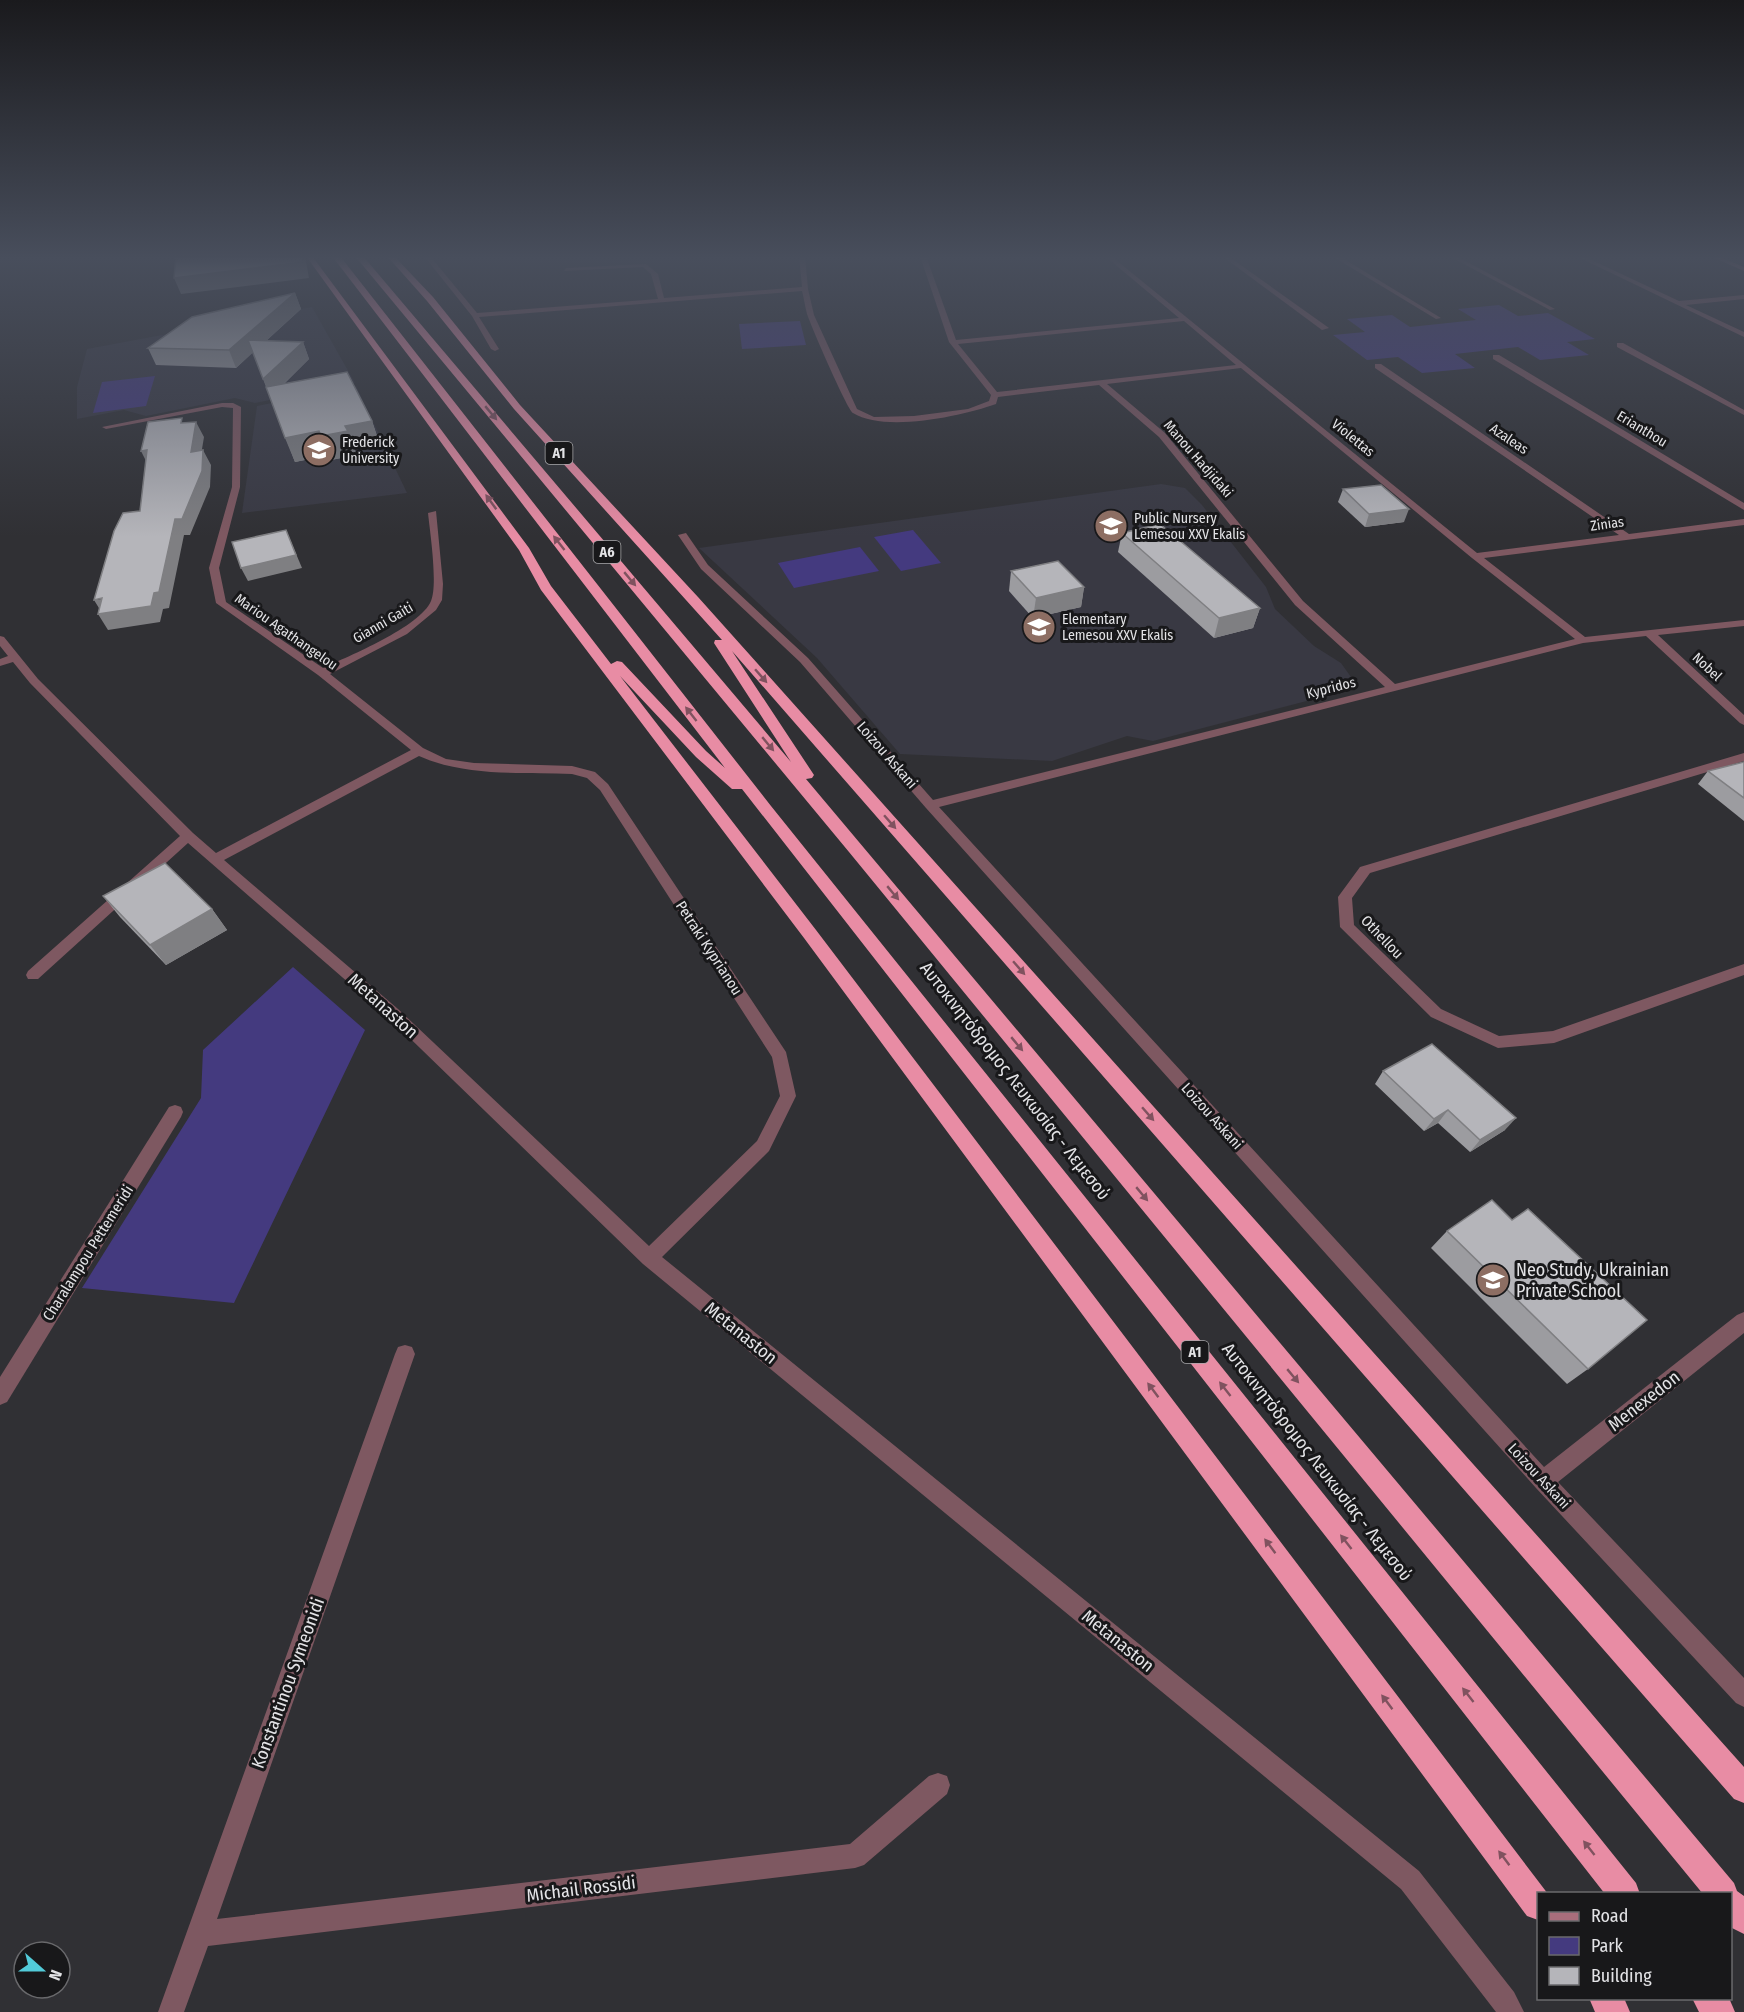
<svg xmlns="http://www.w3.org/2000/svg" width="1744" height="2012" font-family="'Fira Sans Condensed',sans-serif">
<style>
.built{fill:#393943}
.green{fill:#443a7f}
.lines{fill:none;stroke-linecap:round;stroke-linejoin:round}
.street{fill:#7e5861;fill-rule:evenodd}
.secondary{fill:#a96e7c;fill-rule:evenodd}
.highway{fill:#e88ca4;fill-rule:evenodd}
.wall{fill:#9c9ca0}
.shaded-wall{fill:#7f7f82}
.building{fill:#b5b5ba;stroke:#7f7f82;stroke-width:1.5}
.oneway{fill:#80525f}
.labels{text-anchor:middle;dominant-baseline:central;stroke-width:6;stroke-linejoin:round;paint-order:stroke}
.far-street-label{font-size:14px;fill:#e3e3e6;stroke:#18181a}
.far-poi-label{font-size:14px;fill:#e3e3e6;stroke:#18181a;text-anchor:start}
.shield{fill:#18181a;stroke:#a6a6a9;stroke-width:1.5}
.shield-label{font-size:14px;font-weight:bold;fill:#e3e3e6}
.street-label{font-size:15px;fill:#e3e3e6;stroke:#18181a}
.near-street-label{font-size:18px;fill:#e3e3e6;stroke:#18181a}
.near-poi-label{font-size:18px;fill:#e3e3e6;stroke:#18181a;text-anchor:start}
</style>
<rect width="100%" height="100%" fill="#303034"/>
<g class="built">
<path d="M 312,307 L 355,383 L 255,403 L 235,398 L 146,416 L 124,410 L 77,419 L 77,387 L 87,349 Z"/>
<path d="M 356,386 L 407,493 L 242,513 L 257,406 Z"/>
<path d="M 1161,484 L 1185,488 L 1202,505 L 1266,587 L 1275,609 L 1314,646 L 1341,663 L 1356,684 L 1326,696 L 1153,741 L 1127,736 L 1052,761 L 900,754 L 817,658 L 699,548 Z"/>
</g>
<g class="green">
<path d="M 1499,305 L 1518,316 L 1548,313 L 1595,339 L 1567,342 L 1589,355 L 1540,360 L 1518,347 L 1455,354 L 1475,368 L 1422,373 L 1398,357 L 1367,360 L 1333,335 L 1365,332 L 1347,319 L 1392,315 L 1410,327 L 1476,320 L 1458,309 Z"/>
<path d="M 800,321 L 806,345 L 742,349 L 739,324 Z"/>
<path d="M 155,376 L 146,406 L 93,413 L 102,382 Z"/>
<path d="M 913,530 L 941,563 L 901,571 L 874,537 Z"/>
<path d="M 860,547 L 879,571 L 794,588 L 778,563 Z"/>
<path d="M 293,967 L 365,1030 L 234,1303 L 82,1288 L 201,1098 L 203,1050 Z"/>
</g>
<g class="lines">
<g class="street">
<path d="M 424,256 L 430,256 L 477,313 L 658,299 L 651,274 L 643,267 L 564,271 L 566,268 L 646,264 L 658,274 L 664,298 L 802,287 L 799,256 L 805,256 L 808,289 L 814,315 L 857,409 L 874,417 L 914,416 L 968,409 L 989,401 L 991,395 L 949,342 L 920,256 L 926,256 L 956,340 L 1179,318 L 1105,256 L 1111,256 L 1477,553 L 1619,535 L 1375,368 L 1375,364 L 1381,364 L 1629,534 L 1744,519 L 1744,525 L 1484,558 L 1585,637 L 1744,620 L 1744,626 L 1658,635 L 1744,715 L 1744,725 L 1740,723 L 1646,636 L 1583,643 L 939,807 L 1544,1467 L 1737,1315 L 1744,1312 L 1744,1333 L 1558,1482 L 1744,1678 L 1744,1707 L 1736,1703 L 1536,1488 L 926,808 L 800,662 L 701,569 L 678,535 L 686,533 L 708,565 L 808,658 L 933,800 L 1385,687 L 1295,605 L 1159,437 L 1099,385 L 998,397 L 996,404 C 962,416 885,433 853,413 C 847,409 811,326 807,314 C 805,306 804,299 802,291 L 479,317 L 499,349 L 495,351 L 491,349 L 472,316 ZM 1184,321 L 1236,365 L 997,392 L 958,344 ZM 1241,368 L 1472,558 L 1575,639 L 1395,684 L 1303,601 L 1165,433 L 1107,384 Z"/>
<path d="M 1222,256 L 1228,256 L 1329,328 L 1322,330 Z"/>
<path d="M 1332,256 L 1339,256 L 1441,318 L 1436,319 Z"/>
<path d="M 1449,256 L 1456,256 L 1555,309 L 1550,310 Z"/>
<path d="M 1576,256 L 1583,256 L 1679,301 L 1744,295 L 1744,299 L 1686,305 L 1744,332 L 1744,337 Z"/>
<path d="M 1617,343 L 1623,343 L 1744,410 L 1744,415 L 1617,347 Z"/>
<path d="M 1493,355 L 1499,355 L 1744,503 L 1744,510 L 1493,359 Z"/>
<path d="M 222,403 L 233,403 L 241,407 L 240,487 L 219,568 L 226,602 L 323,668 C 349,656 420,627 431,601 C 438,585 430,532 428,513 L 436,511 L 443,584 L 442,600 L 436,610 L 407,634 L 330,674 L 423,748 L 446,759 L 474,763 L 572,766 L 595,772 L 608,784 L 786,1052 L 796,1096 L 769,1151 L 662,1257 L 1419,1871 L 1514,1992 L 1524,2012 L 1496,2012 L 1401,1889 L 643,1264 L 388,1017 L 188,843 L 38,979 L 28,979 L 26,975 L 28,971 L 180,836 L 30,683 L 13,662 L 0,666 L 0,659 L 8,656 L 0,646 L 0,636 L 4,637 L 38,679 L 193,833 L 216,853 L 411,750 L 318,675 L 216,603 L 209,568 L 232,487 L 233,408 L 222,407 L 106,429 L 102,427 ZM 419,756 C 466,777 521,772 572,774 L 587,778 L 600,790 L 772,1057 L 780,1096 L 757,1141 L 649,1246 L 398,1009 L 224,860 Z"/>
<path d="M 1744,753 L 1744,761 L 1370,873 L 1352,898 L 1354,925 L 1441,1009 L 1499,1036 L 1553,1031 L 1744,964 L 1744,975 L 1554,1043 L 1498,1048 L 1431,1017 L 1340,927 L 1338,897 L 1360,867 Z"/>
<path d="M 175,1105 L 181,1107 L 183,1112 L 181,1117 L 7,1402 L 0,1405 L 0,1377 L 169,1107 Z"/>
<path d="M 405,1345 L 412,1347 L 415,1354 L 217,1919 L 850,1844 L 929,1776 L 938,1773 L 947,1776 L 950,1785 L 947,1794 L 864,1865 L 855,1868 L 208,1946 L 184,2012 L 158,2012 L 395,1354 L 398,1347 Z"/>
</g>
<path class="secondary" d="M 1710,256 L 1717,256 L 1744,267 L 1744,271 Z"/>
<g class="highway">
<path d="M 306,256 L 312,256 L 529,548 L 551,586 L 611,664 L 617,661 L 622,662 L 706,751 L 725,768 L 332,256 L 340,256 L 771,806 L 1636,1883 L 1640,1894 L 1605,1894 L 742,789 L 732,789 L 696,757 L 620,676 L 816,930 L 1548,1894 L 1538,1894 L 1538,1920 L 1527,1916 L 804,938 L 541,590 L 519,550 Z"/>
<path d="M 355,256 L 363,256 L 791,762 L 714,643 L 715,640 L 722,640 L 514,409 L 427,301 L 387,256 L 394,256 L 433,297 L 520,405 L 698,597 L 1744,1767 L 1744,1803 L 1734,1799 L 732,651 L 814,775 L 812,778 L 806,779 L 1734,1883 L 1737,1891 L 1744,1896 L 1744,1934 L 1730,1927 L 1730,1894 L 1703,1894 L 849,852 Z"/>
<path d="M 1589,1998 L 1624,1998 L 1630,2012 L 1595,2012 Z"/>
<path d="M 1692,1998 L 1729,1998 L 1735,2012 L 1699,2012 Z"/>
</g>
</g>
<g class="wall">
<path d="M 295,293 L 301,309 L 266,341 L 303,342 L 309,359 L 284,384 L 372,421 L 380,445 L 355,450 L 356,455 L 331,460 L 329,455 L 295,462 L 253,352 L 236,368 L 156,365 L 148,348 Z"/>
<path d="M 1343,489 L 1404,522 L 1365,527 L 1338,502 Z"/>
<path d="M 1122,533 L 1260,608 L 1253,628 L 1214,638 L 1118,552 Z"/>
<path d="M 1011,571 L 1084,587 L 1081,607 L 1033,618 L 1009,591 Z"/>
<path d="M 1744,762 L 1744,821 L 1698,784 L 1708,771 Z"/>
<path d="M 103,896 L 212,909 L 227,930 L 166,965 L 120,917 Z"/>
<path d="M 1383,1071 L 1505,1130 L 1470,1152 L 1438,1123 L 1424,1131 L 1375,1084 Z"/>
<path d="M 1447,1231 L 1588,1369 L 1567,1384 L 1431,1248 Z"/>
</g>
<g class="shaded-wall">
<path d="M 302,256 L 305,256 L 309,278 L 181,294 L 174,278 Z"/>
<path d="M 295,293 L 301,309 L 236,368 L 229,350 Z"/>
<path d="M 303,342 L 309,359 L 270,397 L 263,379 Z"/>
<path d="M 372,421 L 380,445 L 355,450 L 356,455 L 331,460 L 321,436 L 345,426 Z"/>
<path d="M 196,422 L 204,437 L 199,467 L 191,452 Z"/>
<path d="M 319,431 L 329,455 L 295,462 L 285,438 Z"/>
<path d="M 147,450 L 149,467 L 141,451 Z"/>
<path d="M 203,450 L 211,465 L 210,487 L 190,535 L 184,535 L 169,608 L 163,609 L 160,622 L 108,630 L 98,614 L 102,613 L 94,600 L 154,593 L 175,519 Z"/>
<path d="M 1409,509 L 1404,522 L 1365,527 L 1369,514 Z"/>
<path d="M 286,530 L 302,568 L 248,581 L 241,568 Z"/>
<path d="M 1084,587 L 1081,607 L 1033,618 L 1036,598 Z"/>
<path d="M 1260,608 L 1253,628 L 1214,638 L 1219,618 Z"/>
<path d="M 212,909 L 227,930 L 166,965 L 150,945 Z"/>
<path d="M 1448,1110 L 1438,1123 L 1424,1131 L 1434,1119 Z"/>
<path d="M 1516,1118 L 1505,1130 L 1470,1152 L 1480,1140 Z"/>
</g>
<g class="building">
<path d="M 176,256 L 302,256 L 303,262 L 174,278 Z"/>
<path d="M 295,293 L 229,350 L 148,348 L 192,317 Z"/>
<path d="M 248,340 L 303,342 L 263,379 Z"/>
<path d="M 347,372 L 372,421 L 345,426 L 348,431 L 321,436 L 319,431 L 285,438 L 266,387 Z"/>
<path d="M 182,418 L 181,423 L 196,422 L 191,452 L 203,450 L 202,471 L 182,519 L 175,519 L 159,592 L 154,593 L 151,606 L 98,614 L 102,598 L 94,600 L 114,531 L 123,513 L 140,511 L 147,450 L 141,451 L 148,422 Z"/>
<path d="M 1381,485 L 1409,509 L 1369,514 L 1343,489 Z"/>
<path d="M 1160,524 L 1260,608 L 1219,618 L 1122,533 Z"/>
<path d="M 286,530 L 296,555 L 241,568 L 232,542 Z"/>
<path d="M 1058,561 L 1084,587 L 1036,598 L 1011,571 Z"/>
<path d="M 1744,762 L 1744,798 L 1708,771 Z"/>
<path d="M 165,863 L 212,909 L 150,945 L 103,896 Z"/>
<path d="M 1432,1044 L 1516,1118 L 1480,1140 L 1448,1110 L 1434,1119 L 1383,1071 Z"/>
<path d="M 1492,1200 L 1512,1220 L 1528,1209 L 1647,1320 L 1588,1369 L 1447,1231 Z"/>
</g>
<defs><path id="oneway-solid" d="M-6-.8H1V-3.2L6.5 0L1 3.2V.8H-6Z" transform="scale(1.5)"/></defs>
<g class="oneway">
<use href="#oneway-solid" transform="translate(491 413) rotate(50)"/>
<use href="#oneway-solid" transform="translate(491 502) rotate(-126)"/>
<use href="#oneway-solid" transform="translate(559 543) rotate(-128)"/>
<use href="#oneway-solid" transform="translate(630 579) rotate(50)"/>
<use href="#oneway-solid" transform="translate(761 676) rotate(49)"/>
<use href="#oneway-solid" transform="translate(691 714) rotate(-128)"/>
<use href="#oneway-solid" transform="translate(768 744) rotate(50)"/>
<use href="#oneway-solid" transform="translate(890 822) rotate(49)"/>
<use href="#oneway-solid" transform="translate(893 893) rotate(50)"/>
<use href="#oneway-solid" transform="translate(1019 968) rotate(49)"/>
<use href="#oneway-solid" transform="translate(1017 1044) rotate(50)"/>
<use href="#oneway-solid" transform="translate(1148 1114) rotate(49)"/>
<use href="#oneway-solid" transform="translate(1142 1194) rotate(50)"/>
<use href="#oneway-solid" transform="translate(1293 1376) rotate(50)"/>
<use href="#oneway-solid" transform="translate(1225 1389) rotate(-128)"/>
<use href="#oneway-solid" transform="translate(1153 1390) rotate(-127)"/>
<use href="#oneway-solid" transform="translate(1346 1542) rotate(-128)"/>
<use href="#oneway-solid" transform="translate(1270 1546) rotate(-127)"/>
<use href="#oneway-solid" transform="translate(1468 1695) rotate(-128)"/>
<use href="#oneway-solid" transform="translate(1387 1702) rotate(-127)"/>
<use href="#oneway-solid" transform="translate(1589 1848) rotate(-128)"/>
<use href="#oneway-solid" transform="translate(1504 1858) rotate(-127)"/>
</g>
<linearGradient id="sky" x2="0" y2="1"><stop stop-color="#1a1a1d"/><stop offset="0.48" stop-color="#484e5c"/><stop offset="1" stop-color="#484e5c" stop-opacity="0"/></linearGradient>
<rect width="1744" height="537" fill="url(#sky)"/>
<defs>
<g id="university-disc" transform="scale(1.725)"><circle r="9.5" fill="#8d6e63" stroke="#18181a"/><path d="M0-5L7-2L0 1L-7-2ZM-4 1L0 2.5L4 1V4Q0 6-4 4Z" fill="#fff"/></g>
<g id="school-disc" transform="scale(1.725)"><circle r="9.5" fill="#8d6e63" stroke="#18181a"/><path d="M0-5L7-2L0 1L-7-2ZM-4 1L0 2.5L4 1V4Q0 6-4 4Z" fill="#fff"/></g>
</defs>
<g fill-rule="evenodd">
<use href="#university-disc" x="319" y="450"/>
<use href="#school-disc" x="1111" y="526"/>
<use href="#school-disc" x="1039" y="627"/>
<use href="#school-disc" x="1493" y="1280"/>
</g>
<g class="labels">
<g class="far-street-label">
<text transform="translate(1642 429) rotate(31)">Erianthou</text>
<text transform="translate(1353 438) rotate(39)">Violettas</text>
<text transform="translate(1509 439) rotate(34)">Azaleas</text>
<text transform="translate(1198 459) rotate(49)">Manou Hadjidaki</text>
<text transform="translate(1607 524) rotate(-8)">Zinias</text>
<text transform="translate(383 623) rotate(-30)">Gianni Gaiti</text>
<text transform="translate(286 632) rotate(35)">Mariou Agathangelou</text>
<text transform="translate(1707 667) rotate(43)">Nobel</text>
<text transform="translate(1331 688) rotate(-14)">Kypridos</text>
</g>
<g class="far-poi-label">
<text x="342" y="442">Frederick<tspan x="342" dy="16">University</tspan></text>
<text x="1134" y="518">Public Nursery<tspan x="1134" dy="16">Lemesou XXV Ekalis</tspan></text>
<text x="1062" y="619">Elementary<tspan x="1062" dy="16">Lemesou XXV Ekalis</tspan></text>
</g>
<g class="shield">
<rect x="545.5" y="442" width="27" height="22" rx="4.5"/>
<rect x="593.5" y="541" width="27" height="22" rx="4.5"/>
<rect x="1181.5" y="1341" width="27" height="22" rx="4.5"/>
</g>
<g class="shield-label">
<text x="559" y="453">A1</text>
<text x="607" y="552">A6</text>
<text x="1195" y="1352">A1</text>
</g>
<g class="street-label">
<text transform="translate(887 755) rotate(49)">Loizou Askani</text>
<text transform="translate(1382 937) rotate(46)">Othellou</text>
<text transform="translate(709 948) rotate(57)">Petraki Kyprianou</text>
<text transform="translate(1212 1116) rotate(48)">Loizou Askani</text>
<text transform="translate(88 1253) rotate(-58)">Charalampou Pettemeridi</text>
<text transform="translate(1539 1476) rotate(47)">Loizou Askani</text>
</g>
<g class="near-street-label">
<text transform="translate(383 1006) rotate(42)">Metanaston</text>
<text transform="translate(1015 1081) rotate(52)">Αυτοκινητόδρομος Λευκωσίας - Λεμεσού</text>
<text transform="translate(741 1333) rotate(39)">Metanaston</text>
<text transform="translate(1644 1401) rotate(-38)">Menexedon</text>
<text transform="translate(1317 1462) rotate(52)">Αυτοκινητόδρομος Λευκωσίας - Λεμεσού</text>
<text transform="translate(1118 1641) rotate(39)">Metanaston</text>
<text transform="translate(288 1683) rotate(-70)">Konstantinou Symeonidi</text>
<text transform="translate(581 1889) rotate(-7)">Michail Rossidi</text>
</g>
<g class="near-poi-label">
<text x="1516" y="1270">Neo Study, Ukrainian<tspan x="1516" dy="21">Private School</tspan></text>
</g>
</g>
<rect x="1537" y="1892" width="195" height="108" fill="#18181a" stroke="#69696c" stroke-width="1.5"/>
<rect x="1549" y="1912" width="30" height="9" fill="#a96e7c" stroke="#69696c" stroke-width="1.5"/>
<text x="1591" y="1922" font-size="18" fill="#e3e3e6">Road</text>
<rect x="1549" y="1937" width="30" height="18" fill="#443a7f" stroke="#69696c" stroke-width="1.5"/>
<text x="1591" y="1952" font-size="18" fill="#e3e3e6">Park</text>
<rect x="1549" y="1967" width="30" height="18" fill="#b5b5ba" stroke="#69696c" stroke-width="1.5"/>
<text x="1591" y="1982" font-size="18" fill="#e3e3e6">Building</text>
<g transform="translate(42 1970) rotate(111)"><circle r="28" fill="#18181a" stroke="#69696c" stroke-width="1.5"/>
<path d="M0-4.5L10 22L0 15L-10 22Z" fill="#52cbd9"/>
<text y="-9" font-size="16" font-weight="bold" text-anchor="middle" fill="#e3e3e6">N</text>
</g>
</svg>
